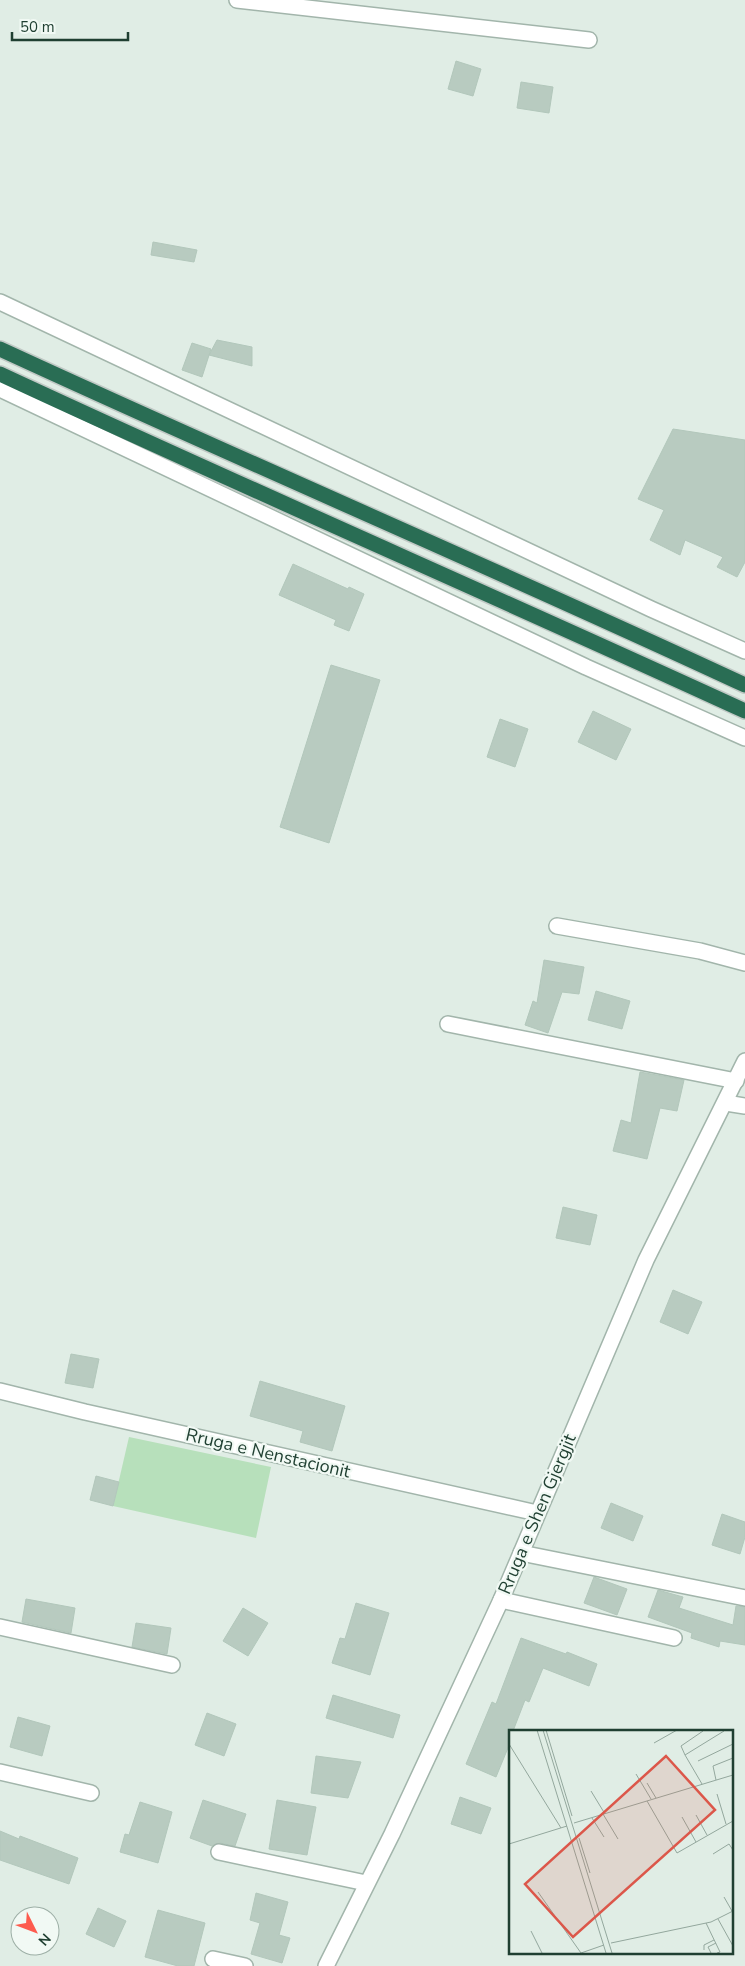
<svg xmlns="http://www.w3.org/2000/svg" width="745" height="1966" font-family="'Nunito Sans',sans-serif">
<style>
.green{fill:#b7e0bb}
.building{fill:#b8cbc0;stroke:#b2c7bb}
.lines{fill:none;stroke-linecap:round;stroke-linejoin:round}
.minor-casing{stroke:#a2b5ab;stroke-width:18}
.highway-casing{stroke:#c0c9c5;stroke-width:18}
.minor{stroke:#fff;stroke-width:15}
.highway{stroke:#296d54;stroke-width:15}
.labels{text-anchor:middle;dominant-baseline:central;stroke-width:4.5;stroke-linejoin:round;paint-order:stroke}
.street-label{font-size:18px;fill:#1f3f31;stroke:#f1f9f4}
.inset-road{fill:none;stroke:#93a79d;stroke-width:1}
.view{fill:#dc574a;fill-opacity:0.15;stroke:#dc574a;stroke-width:2.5}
.inset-edge{fill:none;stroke:#1f3f31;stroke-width:2.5}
</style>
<rect width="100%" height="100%" fill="#e0ede5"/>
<path class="green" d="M 129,1437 L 271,1467 L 256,1538 L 113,1506 Z"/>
<g class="building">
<path d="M 456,61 L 481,69 L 473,96 L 448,89 Z"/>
<path d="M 521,82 L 553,87 L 549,113 L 517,108 Z"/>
<path d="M 153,242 L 197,250 L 194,262 L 151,255 Z"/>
<path d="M 217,340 L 252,347 L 252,366 L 209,355 Z"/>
<path d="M 192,343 L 211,349 L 202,377 L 182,370 Z"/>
<path d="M 673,429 L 745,440 L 745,562 L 737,577 L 717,567 L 723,557 L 685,540 L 680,555 L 650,540 L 664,510 L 638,499 Z"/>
<path d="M 293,564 L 348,589 L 349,587 L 364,594 L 349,631 L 334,625 L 336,620 L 279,595 Z"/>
<path d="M 331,665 L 380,680 L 329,843 L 280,827 Z"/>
<path d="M 593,711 L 631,729 L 616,760 L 578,742 Z"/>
<path d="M 500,719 L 528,729 L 515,767 L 487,757 Z"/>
<path d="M 544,960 L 584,967 L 579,994 L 562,992 L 548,1033 L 525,1025 L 533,1001 L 537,1003 Z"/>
<path d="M 596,991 L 630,1001 L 622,1029 L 588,1020 Z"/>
<path d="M 640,1072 L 684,1080 L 677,1111 L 660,1108 L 647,1159 L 613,1151 L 621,1120 L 631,1123 Z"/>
<path d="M 563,1207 L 597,1215 L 590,1245 L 556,1238 Z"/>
<path d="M 673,1290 L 702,1302 L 688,1334 L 660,1322 Z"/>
<path d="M 71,1354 L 99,1359 L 93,1388 L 65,1383 Z"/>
<path d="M 260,1381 L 345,1406 L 332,1451 L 300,1442 L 303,1431 L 250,1416 Z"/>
<path d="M 96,1476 L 119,1482 L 113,1506 L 90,1500 Z"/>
<path d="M 611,1503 L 643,1516 L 633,1541 L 601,1528 Z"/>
<path d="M 722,1514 L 745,1522 L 745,1537 L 740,1554 L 712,1545 Z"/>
<path d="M 594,1577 L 627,1589 L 617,1615 L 584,1603 Z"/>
<path d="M 658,1590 L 683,1597 L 679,1608 L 733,1625 L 736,1606 L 745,1607 L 745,1645 L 720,1641 L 719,1647 L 691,1638 L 692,1633 L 648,1617 Z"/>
<path d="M 26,1599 L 75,1608 L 71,1633 L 22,1622 Z"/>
<path d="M 356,1603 L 389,1613 L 370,1675 L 332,1663 L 340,1638 L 345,1639 Z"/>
<path d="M 243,1608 L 268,1623 L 248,1656 L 223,1641 Z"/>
<path d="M 136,1623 L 171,1628 L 167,1654 L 132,1647 Z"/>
<path d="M 521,1638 L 566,1654 L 567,1652 L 597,1664 L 589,1686 L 543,1668 L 529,1702 L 525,1700 L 513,1731 L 510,1731 L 510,1743 L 496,1777 L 466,1764 L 492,1702 L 496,1704 Z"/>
<path d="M 333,1695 L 400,1715 L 393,1738 L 326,1718 Z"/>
<path d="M 207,1713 L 236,1724 L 224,1756 L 195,1745 Z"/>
<path d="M 18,1717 L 50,1726 L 42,1756 L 10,1747 Z"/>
<path d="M 316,1756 L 361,1762 L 348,1798 L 311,1793 Z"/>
<path d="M 460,1797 L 491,1808 L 481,1834 L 451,1824 Z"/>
<path d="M 203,1800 L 246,1814 L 235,1846 L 220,1843 L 212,1846 L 190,1838 Z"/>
<path d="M 277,1800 L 316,1807 L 307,1855 L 269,1849 Z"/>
<path d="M 140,1802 L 172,1812 L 158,1863 L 120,1852 L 125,1834 L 129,1835 Z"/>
<path d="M 0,1831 L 19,1839 L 20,1836 L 78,1858 L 69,1884 L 0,1860 Z"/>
<path d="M 256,1893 L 288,1902 L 279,1935 L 290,1938 L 282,1963 L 251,1954 L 260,1923 L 250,1920 Z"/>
<path d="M 98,1908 L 126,1921 L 114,1947 L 86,1934 Z"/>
<path d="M 158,1910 L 205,1923 L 194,1966 L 178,1966 L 145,1957 Z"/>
</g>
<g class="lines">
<g class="minor-casing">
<g id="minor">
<path d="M 237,0 L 589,40"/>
<path d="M 0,302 L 651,609 L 745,651"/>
<path d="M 0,389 L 586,667 L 745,738"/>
<path d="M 557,926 L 700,951 L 745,963"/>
<path d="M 448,1024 L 736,1081"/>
<path d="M 726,1103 L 745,1106"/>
<path d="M 0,1391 L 85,1412 L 537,1513"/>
<path d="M 521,1553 L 745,1598"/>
<path d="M 501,1600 L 674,1638"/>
<path d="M 0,1627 L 172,1665"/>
<path d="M 0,1772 L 91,1793"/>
<path d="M 219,1852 L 366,1883"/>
<path d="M 213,1959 L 245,1966"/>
<path d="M 326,1966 L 392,1834 L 501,1600 L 646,1260 L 745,1061"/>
</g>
</g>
<g class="highway-casing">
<g id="highway">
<path d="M 0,349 C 247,463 498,570 745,685"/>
<path d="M 0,374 C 247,489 497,597 745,711"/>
</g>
</g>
<use href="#minor" class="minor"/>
<use href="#highway" class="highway"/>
</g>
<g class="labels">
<g class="street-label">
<text transform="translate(268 1453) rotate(13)">Rruga e Nenstacionit</text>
<text transform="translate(537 1514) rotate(-67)">Rruga e Shen Gjergjit</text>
</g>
</g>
<g transform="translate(509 1730)">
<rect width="224" height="224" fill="#e0ede5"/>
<path class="inset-road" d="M 28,0 L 97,223M 34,0 L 103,223M 37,0 L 63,86M 194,1 L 172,16 L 176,25 L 215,1M 145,13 L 168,0M 0,14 L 52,98M 176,25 L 193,54M 189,31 L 224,14M 127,44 L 142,69M 207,50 L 204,36 L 224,28M 138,53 L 147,68M 82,61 L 96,84M 208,64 L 217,94M 138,71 L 168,123 L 224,91M 94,84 L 109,109M 187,85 L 198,105M 173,87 L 187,112M 83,88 L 95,107M 65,93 L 224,45M 70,108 L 81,143M 0,114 L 58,96M 204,124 L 220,114 L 224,120M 29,162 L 72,223M 215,167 L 223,181M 209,189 L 224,216M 197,193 L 211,222 L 208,223M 22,201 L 33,223M 102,213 L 202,192 L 224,181M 195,220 L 195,215 L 205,210M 72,223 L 95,215M 202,223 L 199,217 L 207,213"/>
<path class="view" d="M 157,26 L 206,80 L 64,207 L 16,154 Z"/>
<rect width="224" height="224" class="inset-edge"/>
</g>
<g transform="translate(35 1931) rotate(132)"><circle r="24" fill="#f1f9f4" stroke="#9dafa6"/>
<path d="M0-4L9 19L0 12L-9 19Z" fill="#fd5b4e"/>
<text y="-8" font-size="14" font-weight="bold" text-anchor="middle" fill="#1f3f31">N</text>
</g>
<path d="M12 32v8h116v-8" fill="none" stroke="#1f3f31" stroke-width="2.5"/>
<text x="20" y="32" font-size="15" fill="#1f3f31" stroke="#f1f9f4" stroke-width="4" paint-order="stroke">50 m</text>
</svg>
